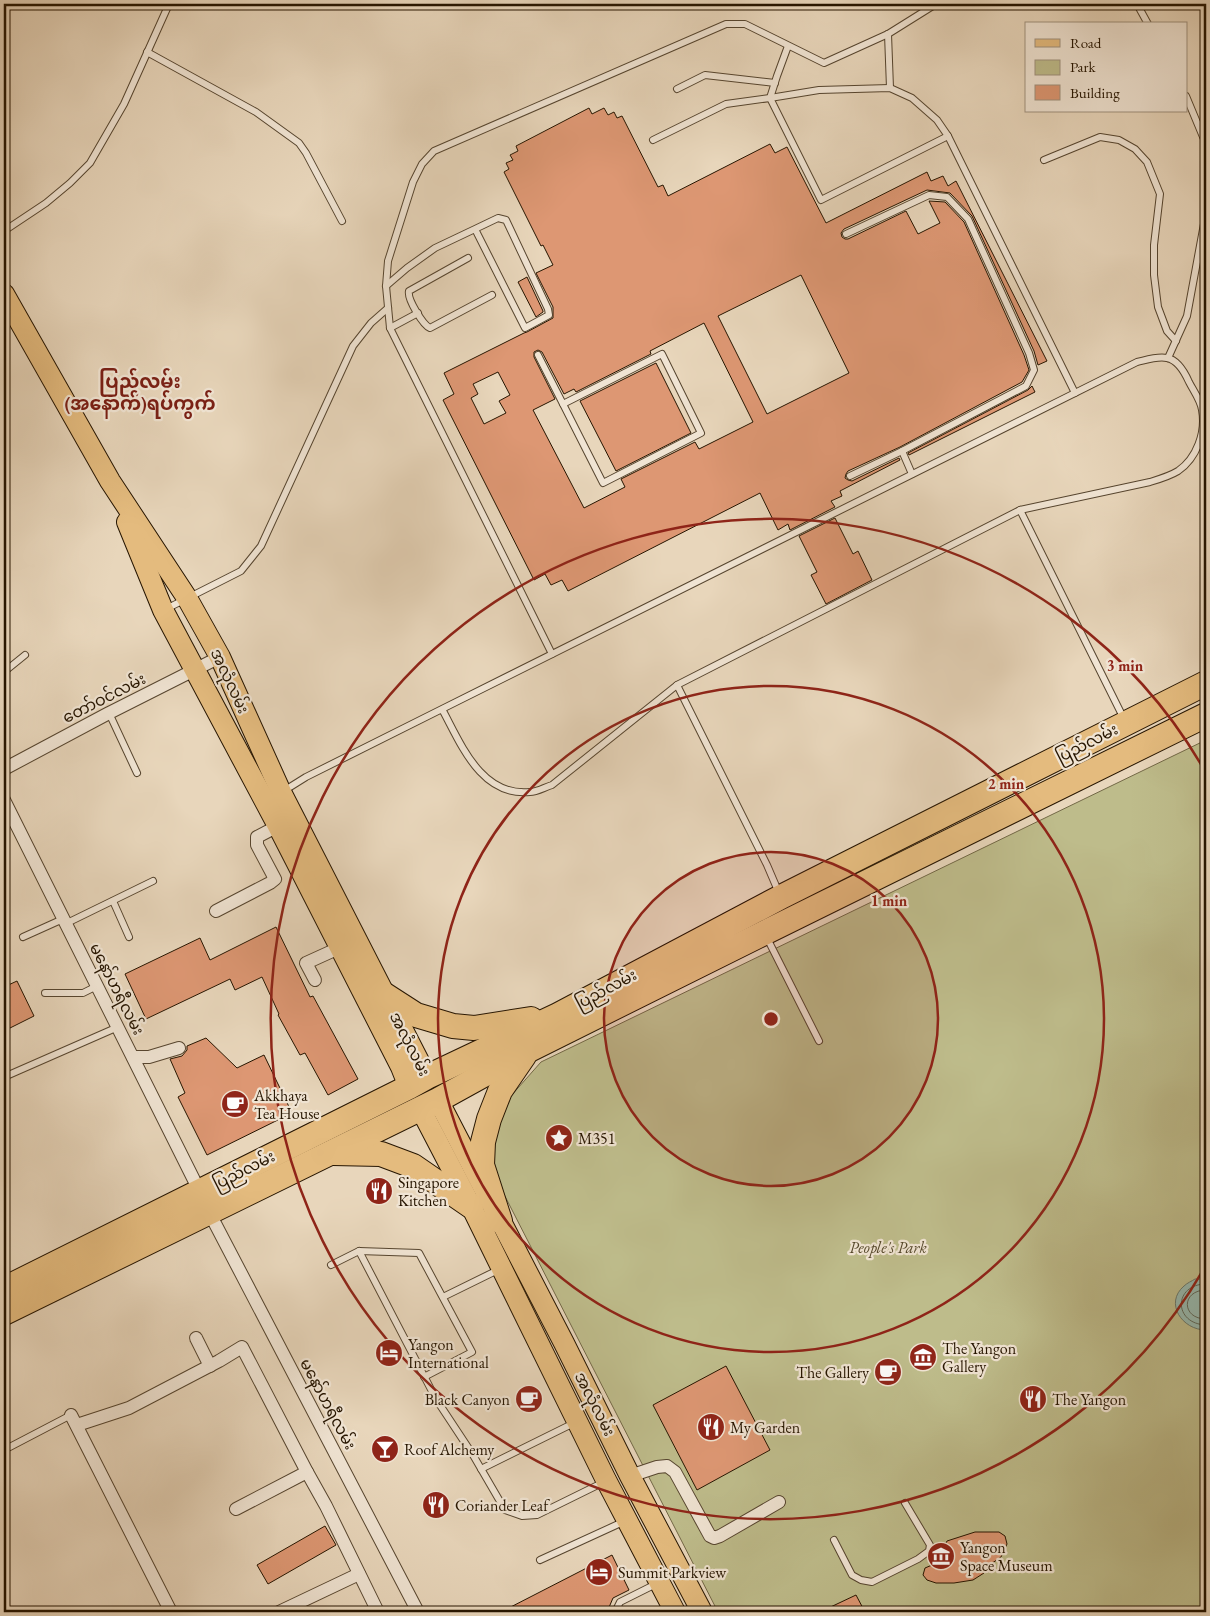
<svg xmlns="http://www.w3.org/2000/svg" width="1210" height="1616" font-family="'EB Garamond','Noto Sans Myanmar',serif">
<style>
.green{fill:#bebc8b;stroke:#726846}
.water{fill:#97b9af;stroke:#6a7769}
.lines{fill:none;stroke-linecap:round;stroke-linejoin:round}
.shore{stroke:#5e6758;stroke-width:1}
.building{fill:#dd9773;stroke:#261500;fill-rule:evenodd}
.lane-casing{stroke:#56452f;stroke-width:8}
.street-casing{stroke:#56452f;stroke-width:14}
.primary-casing{stroke:#261500;stroke-width:22}
.highway-casing{stroke:#261500;stroke-width:26}
.lane{stroke:#f0e4d3;stroke-width:6}
.street{stroke:#f0e4d3;stroke-width:12}
.primary{stroke:#e4bb7e;stroke-width:20}
.highway{stroke:#e4bb7e;stroke-width:24}
.ring{fill:none;stroke:#8f2418;stroke-width:2.5}
.labels{text-anchor:middle;dominant-baseline:central;stroke-width:4.5;stroke-linejoin:round;paint-order:stroke}
.street-label{font-size:16px;fill:#261500;stroke:#f0e4d3}
.poi-label{font-size:16px;fill:#261500;stroke:#f0e4d3;text-anchor:start}
.park-label{font-size:16px;font-style:italic;fill:#54472a;stroke:#f0e4d3}
.quarter-label{font-size:19px;font-weight:bold;fill:#7a1f14;stroke:#f0e4d3}
.centre{fill:#8f2418;stroke:#f0e4d3;stroke-width:2.5}
.ring-label{font-size:15px;text-anchor:middle;font-weight:bold;fill:#8f2418;stroke:#f0e4d3;stroke-width:4.5;stroke-linejoin:round;paint-order:stroke}
</style>
<rect width="100%" height="100%" fill="#e8d6bb"/>
<filter id="stains"><feTurbulence type="fractalNoise" baseFrequency=".004" numOctaves="4"/><feColorMatrix values="0 0 0 0 .2 0 0 0 0 .09 0 0 0 0 .02 0 0 0 .5 -.17"/></filter>
<radialGradient id="worn" r=".72"><stop offset=".6" stop-color="#630" stop-opacity="0"/><stop offset="1" stop-color="#630" stop-opacity=".3"/></radialGradient>
<path class="green" d="M 1206,740 L 1206,1612 L 718,1612 L 490,1167 L 502,1106 L 541,1062 Z"/>
<path class="water" d="M 1195,1279 L 1206,1279 L 1206,1330 C 1182,1330 1164,1303 1184,1286 C 1187,1283 1192,1281 1195,1279 Z"/>
<g class="lines">
<g class="shore">
<path d="M 1206,1284 C 1173,1284 1173,1324 1206,1325"/>
<path d="M 1206,1290 C 1181,1290 1181,1319 1206,1319"/>
</g>
</g>
<g class="building">
<path d="M 589,108 L 592,114 L 604,108 L 608,115 L 614,112 L 617,118 L 622,116 L 658,187 L 663,185 L 668,196 L 770,144 L 775,153 L 787,147 L 826,223 L 927,172 L 931,181 L 943,176 L 948,186 L 956,181 L 1047,361 L 1038,365 L 1034,351 L 972,216 L 950,193 L 927,190 L 844,229 L 841,233 L 842,237 L 845,239 L 848,239 L 906,211 L 918,234 L 940,223 L 929,201 L 945,202 L 964,222 L 1024,355 L 1029,370 L 1022,382 L 900,447 L 848,471 L 846,474 L 845,478 L 848,480 L 852,481 L 899,458 L 900,460 L 840,491 L 842,496 L 831,501 L 835,507 L 790,530 L 788,524 L 778,530 L 760,493 L 568,591 L 562,580 L 551,585 L 545,574 L 534,580 L 443,400 L 454,394 L 444,373 L 524,333 L 527,332 L 553,318 L 553,307 L 536,273 L 553,265 L 543,245 L 541,246 L 504,172 L 509,169 L 506,163 L 513,160 L 510,155 L 518,151 L 516,146 ZM 801,275 L 849,373 L 767,414 L 718,316 ZM 704,323 L 753,422 L 699,449 L 695,442 L 621,479 L 625,487 L 584,508 L 533,410 L 555,399 L 534,357 L 534,352 L 538,350 L 542,352 L 564,394 L 574,389 L 576,392 L 651,354 L 650,351 ZM 498,372 L 510,395 L 499,401 L 506,413 L 484,424 L 471,398 L 478,394 L 473,384 Z"/>
<path d="M 527,277 L 543,311 L 543,312 L 536,317 L 518,282 Z"/>
<path d="M 656,363 L 691,433 L 616,471 L 580,401 Z"/>
<path d="M 1032,386 L 1035,392 L 909,455 L 908,453 L 1028,390 Z"/>
<path d="M 835,518 L 853,554 L 858,551 L 872,580 L 826,604 L 811,575 L 817,572 L 799,536 Z"/>
<path d="M 276,927 L 310,997 L 313,996 L 358,1079 L 328,1095 L 305,1053 L 300,1055 L 278,1015 L 279,1014 L 262,977 L 235,990 L 230,979 L 146,1019 L 125,974 L 200,938 L 210,960 Z"/>
<path d="M 17,981 L 34,1016 L 4,1031 L 4,987 Z"/>
<path d="M 206,1038 L 237,1068 L 264,1055 L 292,1113 L 207,1155 L 178,1097 L 185,1093 L 170,1059 L 182,1056 L 187,1050 L 187,1046 Z"/>
<path d="M 726,1366 L 770,1450 L 697,1490 L 653,1405 Z"/>
<path d="M 325,1526 L 336,1545 L 268,1584 L 257,1565 Z"/>
<path d="M 975,1532 L 999,1532 L 1005,1536 L 1007,1544 L 1001,1557 L 988,1566 L 984,1573 L 973,1580 L 954,1583 L 936,1583 L 927,1580 L 923,1575 L 925,1568 L 944,1560 L 944,1547 L 947,1541 Z"/>
<path d="M 612,1555 L 629,1590 L 613,1598 L 607,1612 L 501,1612 Z"/>
<path d="M 856,1595 L 865,1612 L 820,1612 Z"/>
</g>
<g class="lines">
<g class="lane-casing">
<g id="lane">
<path d="M 1137,4 L 1148,24"/>
<path d="M 888,34 L 890,88"/>
<path d="M 788,46 L 777,76 L 770,98 L 821,200 L 948,136"/>
<path d="M 147,52 L 256,112 L 299,143 L 306,153 L 342,221"/>
<path d="M 677,89 L 705,75 L 775,83"/>
<path d="M 1186,96 L 1206,144"/>
<path d="M 653,140 L 726,104 L 770,98 L 819,90 L 890,88 L 912,98 L 937,120 L 948,136 L 1075,393"/>
<path d="M 1044,160 L 1100,137 L 1119,140 L 1135,149 L 1147,162 L 1160,194 L 1154,245 L 1154,275 L 1158,307 L 1167,331 L 1176,341"/>
<path d="M 4,231 L 46,203 L 70,183 L 90,163 L 124,104 L 169,4"/>
<path d="M 846,234 L 929,195 L 947,197 L 968,219 L 1029,353 L 1034,370 L 1026,386 L 902,451 L 912,474"/>
<path d="M 468,258 L 409,291 C 407,299 423,325 430,328 L 492,295"/>
<path d="M 386,286 L 407,268 L 435,248 L 475,229 L 525,328 L 549,315 L 548,309 L 506,220 L 498,218 L 475,229"/>
<path d="M 390,328 L 418,313"/>
<path d="M 662,354 L 701,433 L 603,483 L 563,404 Z"/>
<path d="M 538,355 L 563,404"/>
<path d="M 1168,358 L 1187,316 L 1206,213"/>
<path d="M 850,476 L 902,451"/>
<path d="M 1020,510 L 1124,719"/>
<path d="M 166,609 L 241,571 L 261,546 L 353,346 L 371,323 L 388,308"/>
<path d="M 552,654 L 390,328 L 386,286 L 388,261 L 413,182 L 422,164 L 434,151 L 726,24 L 745,24 L 824,63 L 888,34 L 936,4"/>
<path d="M 4,672 L 25,655"/>
<path d="M 677,685 L 767,865 L 779,893"/>
<path d="M 109,713 L 137,773"/>
<path d="M 282,792 L 306,777 L 442,709 L 1137,362 C 1146,360 1157,356 1167,358 C 1178,360 1185,373 1189,382 C 1193,390 1201,401 1202,410 C 1206,432 1197,458 1178,471 C 1170,476 1160,479 1150,482 L 1020,510 L 677,685 L 552,785 C 545,787 537,792 530,792 C 481,797 461,744 442,709"/>
<path d="M 113,901 L 129,937"/>
<path d="M 65,924 L 153,881"/>
<path d="M 766,936 L 819,1041"/>
<path d="M 23,937 L 63,919"/>
<path d="M 45,993 L 83,993 L 97,986"/>
<path d="M 4,1077 L 118,1027"/>
<path d="M 359,1251 L 436,1399 L 473,1455 L 505,1510 L 522,1516 L 537,1515 L 604,1482"/>
<path d="M 331,1265 L 359,1251 L 419,1253 L 472,1352 L 424,1377"/>
<path d="M 443,1297 L 500,1269"/>
<path d="M 4,1450 L 71,1415"/>
<path d="M 481,1469 L 576,1422"/>
<path d="M 834,1540 L 852,1575 L 861,1580 L 872,1582 L 918,1559 L 929,1551 L 930,1545 L 905,1503"/>
<path d="M 540,1560 L 625,1521"/>
<path d="M 618,1612 L 617,1608 L 620,1602 L 656,1584"/>
</g>
</g>
<g class="street-casing">
<g id="street">
<path d="M 4,769 L 109,713 L 220,657"/>
<path d="M 4,800 L 200,1192"/>
<path d="M 216,911 L 270,883 L 275,879 L 257,845 L 257,837 L 278,826"/>
<path d="M 315,980 L 306,963 L 339,948"/>
<path d="M 133,1057 L 149,1057 L 179,1048"/>
<path d="M 209,1212 L 418,1612"/>
<path d="M 196,1338 L 210,1366"/>
<path d="M 71,1415 L 171,1612"/>
<path d="M 77,1425 L 129,1408 L 219,1361 L 242,1347 L 307,1472 L 236,1509"/>
<path d="M 307,1472 L 326,1506 L 378,1612"/>
<path d="M 630,1476 L 657,1467 L 667,1466 L 675,1472 L 710,1536 L 714,1538 L 720,1536 L 779,1502"/>
<path d="M 279,1612 L 359,1574"/>
</g>
</g>
<g class="primary-casing">
<g id="primary">
<path d="M 4,294 L 110,481 L 187,598 L 220,657 L 281,792 L 427,1077"/>
<path d="M 127,522 L 163,610 L 278,826 L 401,1067 L 409,1087"/>
<path d="M 438,1100 L 564,1343 L 630,1476 L 702,1612"/>
<path d="M 420,1108 L 471,1206 L 606,1480 L 675,1612"/>
</g>
</g>
<g class="highway-casing">
<g id="highway">
<path d="M 385,995 L 416,1015 L 453,1026 L 474,1028 L 531,1019"/>
<path d="M 333,1153 L 381,1154 L 413,1166 L 471,1206"/>
<path d="M 500,1221 L 482,1165 L 483,1142 L 489,1119 L 500,1091 L 524,1056"/>
<path d="M 4,1289 L 409,1087 L 427,1077 L 558,1015 L 781,897 L 1206,683"/>
<path d="M 4,1313 L 438,1100 L 527,1051 L 764,933 L 1206,715"/>
</g>
</g>
<use href="#lane" class="lane"/>
<use href="#street" class="street"/>
<use href="#primary" class="primary"/>
<use href="#highway" class="highway"/>
</g>
<circle cx="771" cy="1019" r="167" fill="#8f2418" fill-opacity=".12"/>
<g class="ring">
<circle cx="771" cy="1019" r="167"/>
<circle cx="771" cy="1019" r="333"/>
<path d="M1206 1265A500 500 0 1 1 1206 773"/>
</g>
<defs>
<g id="cafe-disc" transform="scale(1.4375)"><circle r="9.5" fill="#8f2418" stroke="#f0e4d3"/><path d="M-5.5-4.5H6V0H3Q3 3.5 0 3.5H-2.5Q-5.5 3.5-5.5 0ZM3-3.2v2h1.7v-2ZM-6 4.5H4V6H-6Z" fill="#fff"/></g>
<g id="sight-disc" transform="scale(1.4375)"><circle r="9.5" fill="#8f2418" stroke="#f0e4d3"/><path d="M0-6L1.8-2.2L6-1.7L2.9 1.2L3.7 5.4L0 3.3L-3.7 5.4L-2.9 1.2L-6-1.7L-1.8-2.2Z" fill="#fff"/></g>
<g id="restaurant-disc" transform="scale(1.4375)"><circle r="9.5" fill="#8f2418" stroke="#f0e4d3"/><path d="M-5-6h1v4h1v-4h1v4h1v-4h1v5L-1.5 .5V6h-2V.5L-5-1ZM5-6V6H3V1.5H1.5Q1.5-4 5-6Z" fill="#fff"/></g>
<g id="hotel-disc" transform="scale(1.4375)"><circle r="9.5" fill="#8f2418" stroke="#f0e4d3"/><path d="M-6-4.5h1.5V1H6V5H4.5V3h-9V5H-6ZM-4 0a1.8 1.8 0 1 1 3.6 0ZM.5 0V-2.5h3Q6-2.5 6 0Z" fill="#fff"/></g>
<g id="museum-disc" transform="scale(1.4375)"><circle r="9.5" fill="#8f2418" stroke="#f0e4d3"/><path d="M0-6L6-3V-2H-6V-3ZM-5-1h2V3h-2ZM-1-1h2V3h-2ZM3-1h2V3H3ZM-6 4H6V6H-6Z" fill="#fff"/></g>
<g id="bar-disc" transform="scale(1.4375)"><circle r="9.5" fill="#8f2418" stroke="#f0e4d3"/><path d="M-6-5H6L.8 .8V4.5H3.5V6h-7V4.5H-.8V.8Z" fill="#fff"/></g>
</defs>
<g fill-rule="evenodd">
<use href="#cafe-disc" x="235" y="1104"/>
<use href="#sight-disc" x="559" y="1138"/>
<use href="#restaurant-disc" x="379" y="1191"/>
<use href="#hotel-disc" x="389" y="1353"/>
<use href="#museum-disc" x="923" y="1357"/>
<use href="#cafe-disc" x="888" y="1372"/>
<use href="#cafe-disc" x="529" y="1399"/>
<use href="#restaurant-disc" x="1033" y="1399"/>
<use href="#restaurant-disc" x="711" y="1427"/>
<use href="#bar-disc" x="385" y="1449"/>
<use href="#restaurant-disc" x="436" y="1505"/>
<use href="#museum-disc" x="941" y="1556"/>
<use href="#hotel-disc" x="599" y="1572"/>
</g>
<g class="labels">
<g class="street-label">
<text transform="translate(230 681) rotate(65)">အလုံလမ်း</text>
<text transform="translate(104 698) rotate(-27)">တော်ဝင်လမ်း</text>
<text transform="translate(1087 743) rotate(-27)">ပြည်လမ်း</text>
<text transform="translate(117 989) rotate(63)">မနော်ဟရီလမ်း</text>
<text transform="translate(606 989) rotate(-28)">ပြည်လမ်း</text>
<text transform="translate(410 1044) rotate(63)">အလုံလမ်း</text>
<text transform="translate(244 1170) rotate(-27)">ပြည်လမ်း</text>
<text transform="translate(328 1404) rotate(62)">မနော်ဟရီလမ်း</text>
<text transform="translate(595 1404) rotate(63)">အလုံလမ်း</text>
</g>
<g class="poi-label">
<text x="254" y="1095">Akkhaya<tspan x="254" dy="18">Tea House</tspan></text>
<text x="578" y="1138">M351</text>
<text x="398" y="1182">Singapore<tspan x="398" dy="18">Kitchen</tspan></text>
<text x="408" y="1344">Yangon<tspan x="408" dy="18">International</tspan></text>
<text x="942" y="1348">The Yangon<tspan x="942" dy="18">Gallery</tspan></text>
<text x="869" y="1372" text-anchor="end">The Gallery</text>
<text x="510" y="1399" text-anchor="end">Black Canyon</text>
<text x="1052" y="1399">The Yangon</text>
<text x="730" y="1427">My Garden</text>
<text x="404" y="1449">Roof Alchemy</text>
<text x="455" y="1505">Coriander Leaf</text>
<text x="960" y="1547">Yangon<tspan x="960" dy="18">Space Museum</tspan></text>
<text x="618" y="1572">Summit Parkview</text>
</g>
<g class="park-label">
<text x="888" y="1247">People's Park</text>
</g>
<g class="quarter-label">
<text x="140" y="381">ပြည်လမ်း<tspan x="140" dy="22">(အနောက်)ရပ်ကွက်</tspan></text>
</g>
</g>
<circle cx="771" cy="1019" r="8" class="centre"/>
<g class="ring-label">
<text x="1125" y="671">3 min</text>
<text x="1006" y="789">2 min</text>
<text x="889" y="906">1 min</text>
</g>
<rect width="1210" height="1616" fill="none" stroke="#e8d6bb" stroke-width="20"/>
<rect x="5" y="5" width="1200" height="1606" fill="none" stroke="#261500" stroke-width="2.5"/>
<rect x="10" y="10" width="1190" height="1596" fill="none" stroke="#261500"/>
<rect x="1025" y="22" width="162" height="90" fill="#f0e4d3" stroke="#9f917f"/>
<rect x="1035" y="39" width="25" height="8" fill="#e4bb7e" stroke="#9f917f"/>
<text x="1070" y="48" font-size="15" fill="#261500">Road</text>
<rect x="1035" y="60" width="25" height="15" fill="#bebc8b" stroke="#9f917f"/>
<text x="1070" y="72" font-size="15" fill="#261500">Park</text>
<rect x="1035" y="85" width="25" height="15" fill="#dd9773" stroke="#9f917f"/>
<text x="1070" y="98" font-size="15" fill="#261500">Building</text>
<rect width="100%" height="100%" filter="url(#stains)"/>
<rect width="100%" height="100%" fill="url(#worn)"/>
</svg>
